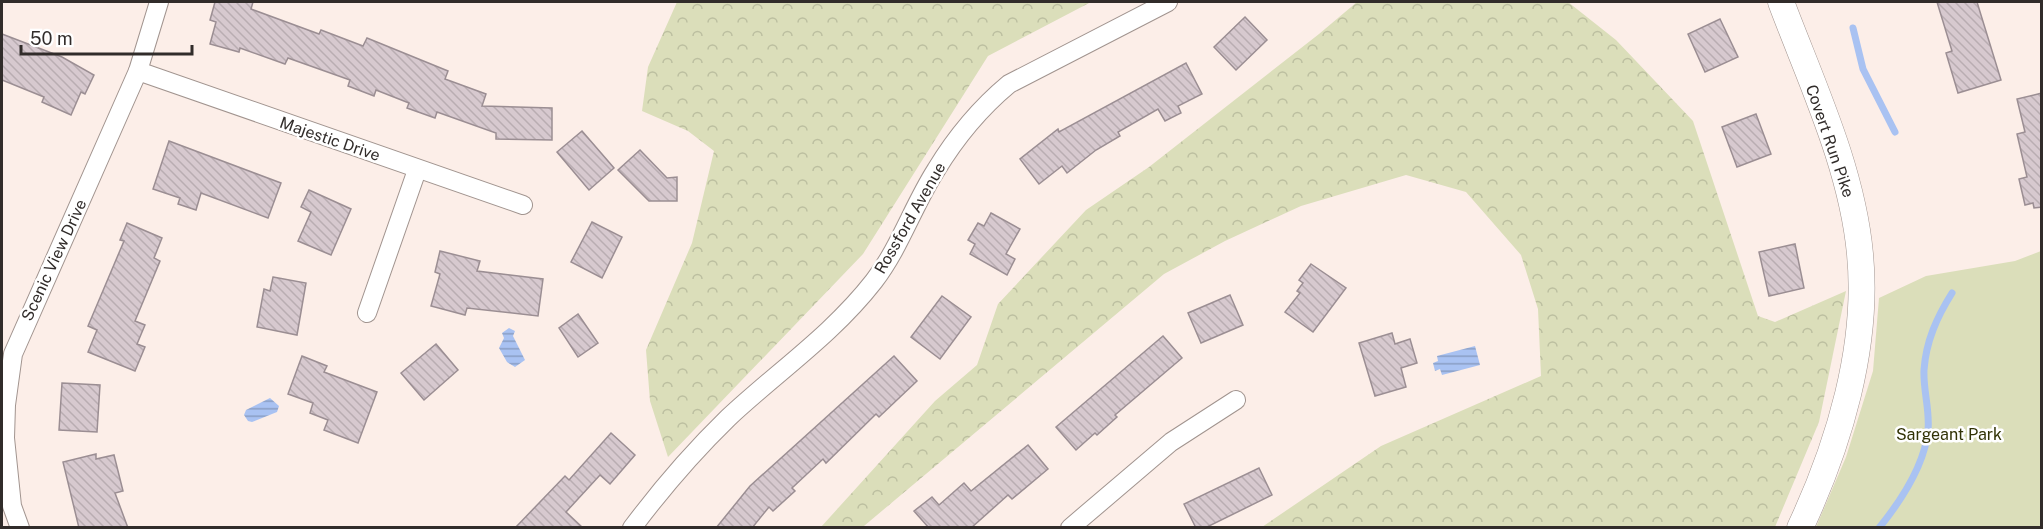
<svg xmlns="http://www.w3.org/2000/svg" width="2043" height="529" font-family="'Public Sans',sans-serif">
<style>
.forest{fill:url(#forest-crowns)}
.green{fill:#dbdeba}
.water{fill:url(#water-rules)}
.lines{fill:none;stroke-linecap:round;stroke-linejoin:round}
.stream{stroke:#a9c2f2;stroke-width:7}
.building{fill:url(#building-back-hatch);stroke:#9b8e93;stroke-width:1.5}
.street-casing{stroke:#a1948f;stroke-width:20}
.secondary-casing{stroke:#a1948f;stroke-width:27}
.street{stroke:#fff;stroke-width:18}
.secondary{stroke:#fff;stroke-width:26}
.labels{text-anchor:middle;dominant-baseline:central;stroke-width:5;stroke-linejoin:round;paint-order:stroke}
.street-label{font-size:16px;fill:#312c2a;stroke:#fff}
.park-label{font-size:16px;fill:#313206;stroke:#fff}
</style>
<defs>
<pattern id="forest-crowns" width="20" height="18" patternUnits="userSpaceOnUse" patternTransform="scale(1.5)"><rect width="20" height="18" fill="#dbdeba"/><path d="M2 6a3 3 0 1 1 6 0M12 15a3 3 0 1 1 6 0" fill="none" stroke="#bcbfa0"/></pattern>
<pattern id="water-rules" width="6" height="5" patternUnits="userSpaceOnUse" patternTransform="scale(1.5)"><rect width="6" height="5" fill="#a9c2f2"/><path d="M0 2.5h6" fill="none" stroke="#8a9ec4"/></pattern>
<pattern id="building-back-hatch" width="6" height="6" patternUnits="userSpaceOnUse" patternTransform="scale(1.5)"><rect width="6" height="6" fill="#d7c9cf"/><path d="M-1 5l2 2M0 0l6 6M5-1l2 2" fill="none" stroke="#b9adb2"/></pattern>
</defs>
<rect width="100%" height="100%" fill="#fceee8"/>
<g class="forest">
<path d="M 677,2 L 1091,2 L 988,56 L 863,254 L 668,457 L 650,401 L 646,350 L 692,243 L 714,151 L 688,131 L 642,111 L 648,67 Z"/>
<path d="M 1357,2 L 1568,2 L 1616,40 L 1693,121 L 1758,316 L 1775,322 L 1846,291 L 1819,422 L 1775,527 L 1262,527 L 1381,446 L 1541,376 L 1538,309 L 1521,255 L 1466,192 L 1406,175 L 1301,206 L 1225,241 L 1164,274 L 864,526 L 821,527 L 935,401 L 977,365 L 998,304 L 1086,210 L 1149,167 L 1319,34 Z"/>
</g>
<path class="green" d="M 2041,251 L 2041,527 L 1816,527 L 1846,457 L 1873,371 L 1879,298 L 1926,276 L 2015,261 Z"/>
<g class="water">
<path d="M 509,328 L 515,331 L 513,336 L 525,360 L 515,367 L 507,362 L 499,348 L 504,338 L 502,333 Z"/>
<path d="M 1475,346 L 1480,365 L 1442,375 L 1440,369 L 1435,371 L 1433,363 L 1438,361 L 1437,356 Z"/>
<path d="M 270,398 L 279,406 L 277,412 L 252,422 L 248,421 L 244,415 L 246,410 Z"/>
</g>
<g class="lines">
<g class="stream">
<path d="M 1853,28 L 1863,69 L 1895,132"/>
<path d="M 1879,528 C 1900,502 1925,464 1928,430 C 1930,410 1923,390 1924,370 C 1926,341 1937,317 1952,293"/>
</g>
</g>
<g class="building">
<path d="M 215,2 L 253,2 L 251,9 L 319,34 L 321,30 L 363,46 L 367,38 L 448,71 L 445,79 L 486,94 L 482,106 L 552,108 L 552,140 L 496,139 L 496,133 L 437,112 L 435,118 L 407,108 L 409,103 L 376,90 L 374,96 L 348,86 L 350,80 L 288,58 L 285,64 L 240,48 L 239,52 L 210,44 L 216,22 L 210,20 Z"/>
<path d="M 1937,2 L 1977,2 L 2001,80 L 1958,93 L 1946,53 L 1952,51 Z"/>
<path d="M 1245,17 L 1267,40 L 1236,70 L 1214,47 Z"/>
<path d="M 1720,19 L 1738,57 L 1705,72 L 1688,34 Z"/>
<path d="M 2,34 L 62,57 L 94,75 L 85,94 L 81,92 L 71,115 L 42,102 L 44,97 L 2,80 Z"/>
<path d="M 1186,63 L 1202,94 L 1178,106 L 1181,113 L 1165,121 L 1158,109 L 1118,132 L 1120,136 L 1096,150 L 1067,173 L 1062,166 L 1039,184 L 1020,159 L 1058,129 L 1059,132 Z"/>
<path d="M 2042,93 L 2042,207 L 2034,208 L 2033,203 L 2025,205 L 2019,179 L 2027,177 L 2017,134 L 2025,132 L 2017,99 Z"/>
<path d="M 1756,114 L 1771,154 L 1737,167 L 1722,127 Z"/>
<path d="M 582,131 L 614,168 L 589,190 L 557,152 Z"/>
<path d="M 169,141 L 281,183 L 268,218 L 201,193 L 196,210 L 178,204 L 180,198 L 153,189 Z"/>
<path d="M 640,150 L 667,178 L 677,177 L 677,201 L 649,201 L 618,170 Z"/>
<path d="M 309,190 L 351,209 L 331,255 L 298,241 L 311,212 L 301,207 Z"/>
<path d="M 991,213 L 1020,229 L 1006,254 L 1015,259 L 1007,275 L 970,254 L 975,244 L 968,240 L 978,223 L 984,226 Z"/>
<path d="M 592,222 L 622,237 L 602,278 L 571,262 Z"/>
<path d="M 127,223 L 162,238 L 154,258 L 160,261 L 135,321 L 145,325 L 137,344 L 145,347 L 135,371 L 88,352 L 97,330 L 88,326 L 124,241 L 120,240 Z"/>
<path d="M 1795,244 L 1804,288 L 1769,296 L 1759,252 Z"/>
<path d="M 440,251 L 480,261 L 477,271 L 543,279 L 538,316 L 467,308 L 465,315 L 431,306 L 440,274 L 435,272 Z"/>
<path d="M 1311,264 L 1346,288 L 1313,332 L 1285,312 L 1300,293 L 1297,291 L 1303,283 L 1299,280 Z"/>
<path d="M 273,277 L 306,283 L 297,335 L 257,327 L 264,289 L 270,291 Z"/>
<path d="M 1230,295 L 1243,325 L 1201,343 L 1188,313 Z"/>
<path d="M 942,296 L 971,317 L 940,359 L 911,337 Z"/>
<path d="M 578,314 L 598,343 L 578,357 L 559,328 Z"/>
<path d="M 1392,333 L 1395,344 L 1410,339 L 1417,363 L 1401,368 L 1406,387 L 1375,396 L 1359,343 Z"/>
<path d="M 1163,336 L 1182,358 L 1115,415 L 1117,417 L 1097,435 L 1095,433 L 1076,450 L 1056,427 Z"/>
<path d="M 436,344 L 458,370 L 424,400 L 401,373 Z"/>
<path d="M 302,356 L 327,366 L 324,372 L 377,392 L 358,443 L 324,430 L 328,420 L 310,413 L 313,403 L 288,394 Z"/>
<path d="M 894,356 L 917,381 L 879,417 L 876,414 L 826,463 L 823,459 L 792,488 L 795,491 L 773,511 L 769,507 L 752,528 L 716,528 L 750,486 Z"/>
<path d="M 62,383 L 100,385 L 97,432 L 59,430 Z"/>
<path d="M 611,433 L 635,455 L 610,484 L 600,475 L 566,512 L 583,528 L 515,528 L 565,476 L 569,480 Z"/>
<path d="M 1028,445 L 1048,469 L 1012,499 L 1008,495 L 971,528 L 929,528 L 914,511 L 932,497 L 939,505 L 964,483 L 971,491 Z"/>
<path d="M 96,454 L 96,459 L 114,455 L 123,491 L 115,493 L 128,528 L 79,528 L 63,462 Z"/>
<path d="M 1259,468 L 1272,495 L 1205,528 L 1196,528 L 1184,504 Z"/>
</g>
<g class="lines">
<g class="street-casing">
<g id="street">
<path d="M 138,71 L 523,205"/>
<path d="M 367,313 L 417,170"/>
<path d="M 20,528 L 12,506 L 5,438 L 6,405 L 13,354 L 138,71 L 159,2"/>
<path d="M 632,528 C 662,488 693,452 728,418 C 777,372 832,335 874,281 C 900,247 913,206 936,170 C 956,137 979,109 1009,84 L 1168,2"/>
<path d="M 1070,528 L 1171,442 L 1236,400"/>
</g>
</g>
<g class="secondary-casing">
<path id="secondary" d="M 1781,2 C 1811,82 1852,167 1860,254 C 1869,346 1839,445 1800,528"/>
</g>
<use href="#street" class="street"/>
<use href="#secondary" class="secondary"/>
</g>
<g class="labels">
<g class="street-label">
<text transform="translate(330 139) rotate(19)">Majestic Drive</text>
<text transform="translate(1830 141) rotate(71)">Covert Run Pike</text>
<text transform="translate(910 218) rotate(-60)">Rossford Avenue</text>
<text transform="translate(54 260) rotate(-65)">Scenic View Drive</text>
</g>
<g class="park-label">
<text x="1949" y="434">Sargeant Park</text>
</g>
</g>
<rect width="2043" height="529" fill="none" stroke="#312c2a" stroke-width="6"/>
<path d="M21 45v9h171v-9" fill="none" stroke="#312c2a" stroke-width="3"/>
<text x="30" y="45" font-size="18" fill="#312c2a" stroke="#ffffff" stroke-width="4.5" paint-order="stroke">50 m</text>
</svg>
